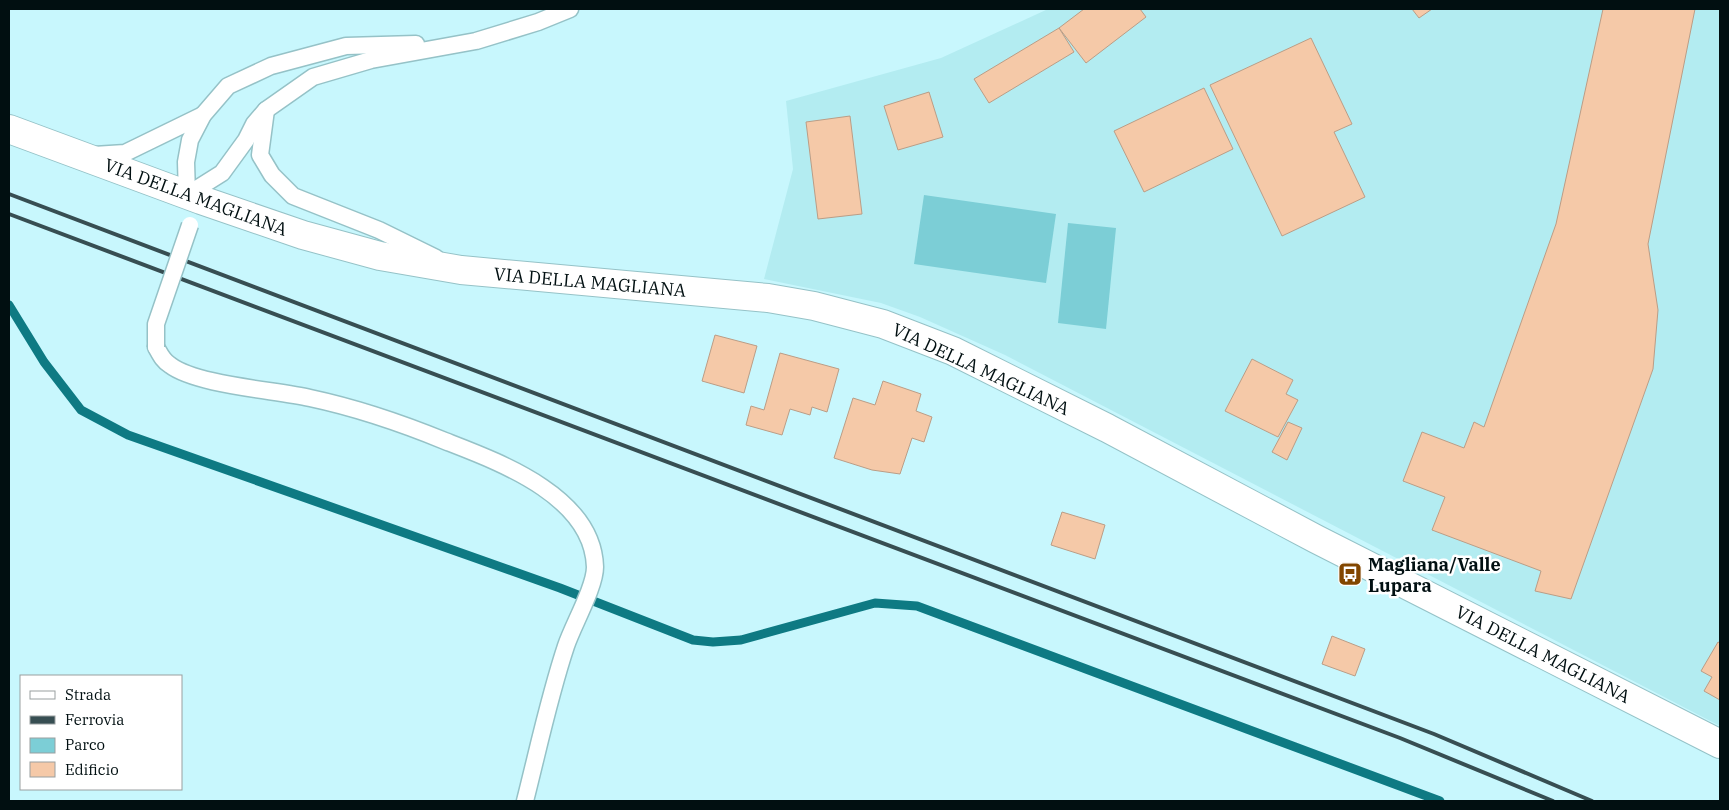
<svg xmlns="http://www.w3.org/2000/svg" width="1729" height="810" font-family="'IBM Plex Serif',serif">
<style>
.built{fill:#b3ecf1}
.green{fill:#7cced6}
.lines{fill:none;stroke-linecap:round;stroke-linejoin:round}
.stream{stroke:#0e7a83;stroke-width:9}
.building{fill:#f5c9a8;stroke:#bb9d86}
.service-casing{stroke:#95c2c7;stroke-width:19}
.secondary-casing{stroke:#95c2c7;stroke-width:30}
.service{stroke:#fff;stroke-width:16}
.secondary{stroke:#fff;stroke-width:28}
.rail{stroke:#374e52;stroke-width:4}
.service-bridge-casing{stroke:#95c2c7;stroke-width:19;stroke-linecap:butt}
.service-bridge{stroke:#fff;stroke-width:16}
.labels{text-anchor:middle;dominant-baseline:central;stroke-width:5;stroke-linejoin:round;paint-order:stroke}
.street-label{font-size:18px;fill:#010f11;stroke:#fff}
.poi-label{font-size:18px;font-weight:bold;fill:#010f11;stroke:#fff;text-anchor:start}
</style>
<rect width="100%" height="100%" fill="#c8f7fd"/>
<path class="built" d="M 1048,9 L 1720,9 L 1720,726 L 1005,355 L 920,317 L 881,303 L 764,279 L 793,169 L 786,101 L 941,58 Z"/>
<g class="green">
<path d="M 924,195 L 1056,214 L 1046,283 L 914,264 Z"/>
<path d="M 1068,223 L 1116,228 L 1106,329 L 1058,323 Z"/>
</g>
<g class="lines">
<path class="stream" d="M 9,305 L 44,362 L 81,410 L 128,435 L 560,588 L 693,640 L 713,642 L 741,640 L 875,603 L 917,606 L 1440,801"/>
</g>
<g class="building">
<path d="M 1084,9 L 1140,9 L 1146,17 L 1086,63 L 1059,28 Z"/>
<path d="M 1412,9 L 1432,9 L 1419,18 Z"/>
<path d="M 1603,9 L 1695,9 L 1648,244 L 1658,310 L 1653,369 L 1571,599 L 1535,591 L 1541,571 L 1432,530 L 1445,497 L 1403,481 L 1422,432 L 1464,448 L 1474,422 L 1484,427 L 1556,224 Z"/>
<path d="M 1059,28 L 1074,52 L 989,103 L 974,79 Z"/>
<path d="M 1311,38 L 1352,124 L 1334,132 L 1365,197 L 1282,236 L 1210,85 Z"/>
<path d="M 1204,88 L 1233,149 L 1144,192 L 1114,131 Z"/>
<path d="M 929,92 L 943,137 L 898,150 L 884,106 Z"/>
<path d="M 850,116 L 862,214 L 818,219 L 806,122 Z"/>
<path d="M 715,335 L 757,346 L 744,393 L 702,381 Z"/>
<path d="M 780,353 L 839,369 L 827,412 L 812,407 L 810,415 L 790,409 L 782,435 L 746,425 L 751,406 L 764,410 Z"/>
<path d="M 1252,359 L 1293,380 L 1286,394 L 1298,400 L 1278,437 L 1225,411 Z"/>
<path d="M 883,381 L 921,394 L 916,411 L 932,417 L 924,442 L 912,438 L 900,474 L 872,470 L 834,458 L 853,398 L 875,405 Z"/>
<path d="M 1288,422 L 1302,428 L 1287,460 L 1272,452 Z"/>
<path d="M 1062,512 L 1105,525 L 1095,559 L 1051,545 Z"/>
<path d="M 1332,636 L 1365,649 L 1355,676 L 1322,664 Z"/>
<path d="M 1718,642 L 1720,643 L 1720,700 L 1704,691 L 1712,677 L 1701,671 Z"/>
</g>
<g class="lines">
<g class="service-casing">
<g id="service">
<path d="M 266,110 L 260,155 L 272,175 L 293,196 L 379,230 L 436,258"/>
<path d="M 94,155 L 125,153 L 203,115"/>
<path d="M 187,195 L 222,173 L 246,140 L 254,124 L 266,110 L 313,77 L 371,60 L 476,41 L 538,22 L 570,9"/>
<path d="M 187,195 L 186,162 L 190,140 L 203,115 L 228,86 L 271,66 L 346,46 L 416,44"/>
<path d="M 156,347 C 160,354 163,361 170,365 C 196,385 275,390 310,398 C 357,408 401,423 445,441 C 499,462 593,496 595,567 C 595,587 573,625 566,646 C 549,697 538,750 525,801"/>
</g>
</g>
<g class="secondary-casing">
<path id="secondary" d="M 9,129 L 201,200 L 303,235 L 380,256 L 461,270 L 768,298 L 814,306 L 883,324 L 953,351 L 1107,428 L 1316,539 L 1720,744"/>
</g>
<use href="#service" class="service"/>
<use href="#secondary" class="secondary"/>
<g class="rail">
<path d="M 9,194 L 1434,734 L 1592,801"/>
<path d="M 9,214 L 1400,738 L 1553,801"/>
</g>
<g class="service-bridge-casing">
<path id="service-bridge" d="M 156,347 L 156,324 L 190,225"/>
</g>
<use href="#service-bridge" class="service-bridge"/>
</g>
<defs>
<g id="bus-square" transform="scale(1.25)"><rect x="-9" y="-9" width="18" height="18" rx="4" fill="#824600" stroke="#fff"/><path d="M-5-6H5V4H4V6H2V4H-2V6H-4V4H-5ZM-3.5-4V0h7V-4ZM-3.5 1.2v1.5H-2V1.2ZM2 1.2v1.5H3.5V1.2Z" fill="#fff"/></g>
</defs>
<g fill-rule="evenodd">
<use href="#bus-square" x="1350" y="574"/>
</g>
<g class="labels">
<g class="street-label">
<text transform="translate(196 197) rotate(20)">VIA DELLA MAGLIANA</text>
<text transform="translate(590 282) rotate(5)">VIA DELLA MAGLIANA</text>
<text transform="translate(981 369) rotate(25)">VIA DELLA MAGLIANA</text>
<text transform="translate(1543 654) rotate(27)">VIA DELLA MAGLIANA</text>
</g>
<g class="poi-label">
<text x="1368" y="564">Magliana/Valle<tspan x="1368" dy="21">Lupara</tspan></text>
</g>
</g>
<rect width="1729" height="810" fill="none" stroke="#010f11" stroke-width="20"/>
<rect x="20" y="675" width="162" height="115" fill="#ffffff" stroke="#999fa0"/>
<rect x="30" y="691" width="25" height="8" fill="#ffffff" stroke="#999fa0"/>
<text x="65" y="700" font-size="15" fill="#010f11">Strada</text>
<rect x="30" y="716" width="25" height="8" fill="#374e52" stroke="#999fa0"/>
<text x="65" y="725" font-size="15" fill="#010f11">Ferrovia</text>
<rect x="30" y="738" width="25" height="15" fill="#7cced6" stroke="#999fa0"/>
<text x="65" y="750" font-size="15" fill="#010f11">Parco</text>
<rect x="30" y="762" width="25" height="15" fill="#f5c9a8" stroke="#999fa0"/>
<text x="65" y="775" font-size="15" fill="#010f11">Edificio</text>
</svg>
